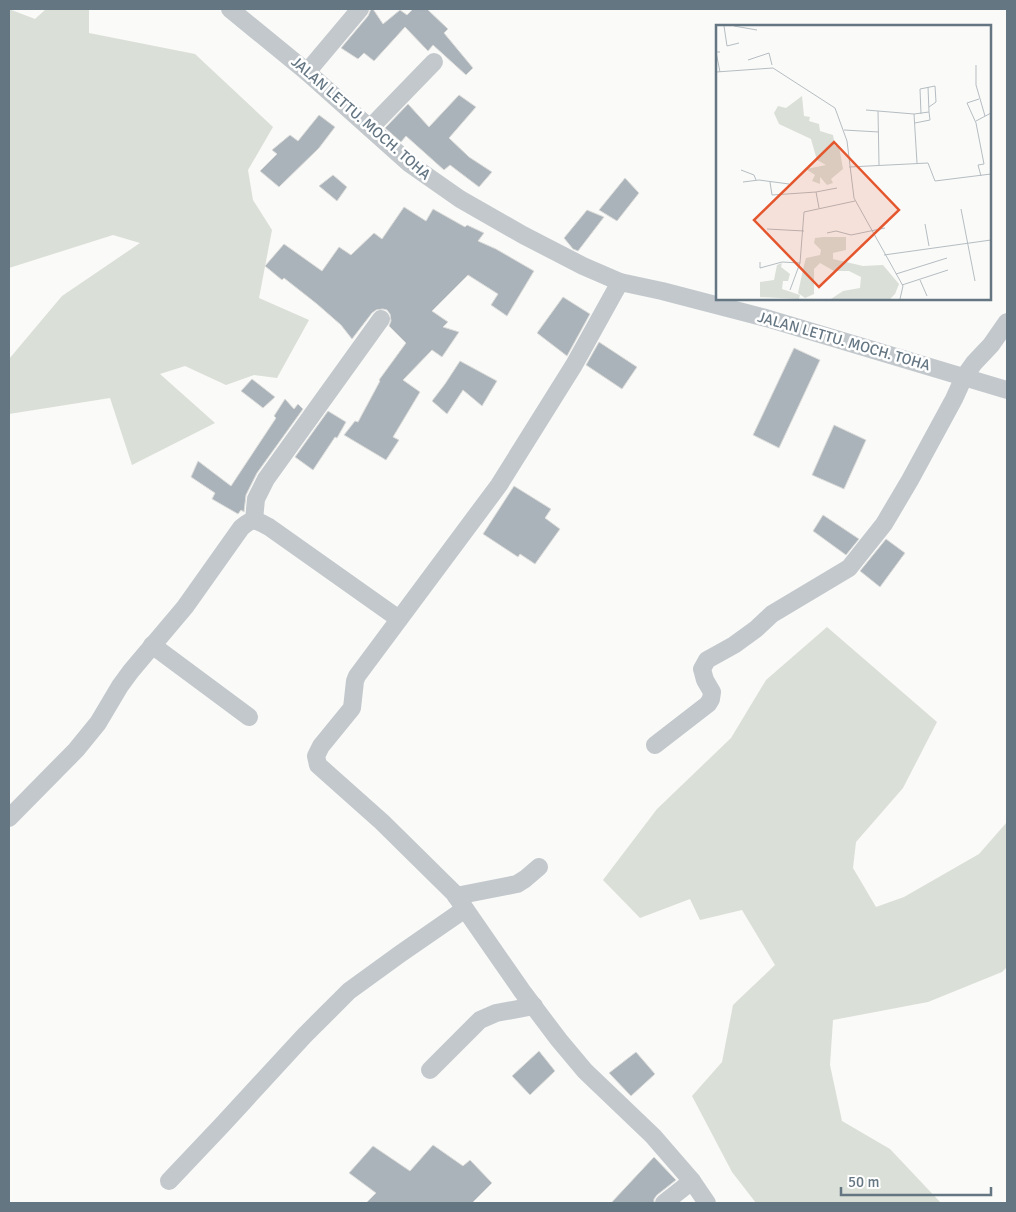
<svg xmlns="http://www.w3.org/2000/svg" width="1016" height="1212" font-family="Signika,sans-serif">
<style>
.green{fill:#dadfd7}
.building{fill:#aab3b9;stroke:#dcdcda}
.lines{fill:none;stroke-linecap:round;stroke-linejoin:round}
.street{stroke:#c3c8cc;stroke-width:18}
.labels{text-anchor:middle;dominant-baseline:central;stroke-width:5;stroke-linejoin:round;paint-order:stroke}
.street-label{font-size:15px;fill:#657683;stroke:#fff}
.inset-road{fill:none;stroke:#b5bdc2;stroke-width:1}
.view{fill:#e4572e;fill-opacity:0.15;stroke:#e4572e;stroke-width:2.5}
.inset-edge{fill:none;stroke:#657683;stroke-width:2.5}
</style>
<rect width="100%" height="100%" fill="#fafaf8"/>
<g class="green">
<path d="M 9,9 L 35,19 L 46,9 L 89,9 L 89,33 L 195,54 L 273,127 L 248,170 L 253,200 L 272,230 L 259,298 L 309,320 L 277,378 L 254,375 L 226,385 L 185,366 L 160,374 L 215,423 L 132,465 L 110,398 L 9,414 L 9,359 L 62,296 L 140,243 L 113,235 L 9,268 Z"/>
<path d="M 827,627 L 937,722 L 903,788 L 856,842 L 853,868 L 876,907 L 904,897 L 979,854 L 1007,822 L 1007,967 L 1002,972 L 928,1002 L 833,1020 L 830,1065 L 842,1121 L 890,1149 L 941,1203 L 756,1203 L 732,1172 L 692,1096 L 722,1062 L 733,1005 L 775,965 L 742,910 L 700,920 L 690,899 L 640,918 L 603,880 L 657,809 L 731,738 L 766,680 Z"/>
</g>
<g class="building">
<path d="M 371,9 L 373,9 L 383,24 L 400,10 L 407,15 L 413,9 L 427,9 L 448,29 L 444,33 L 473,68 L 466,75 L 433,45 L 428,51 L 405,27 L 374,61 L 364,53 L 358,59 L 341,48 L 368,16 Z"/>
<path d="M 459,95 L 476,107 L 449,138 L 469,157 L 492,172 L 479,187 L 450,165 L 444,170 L 406,136 L 401,142 L 385,128 L 408,104 L 429,127 Z"/>
<path d="M 319,115 L 335,127 L 319,148 L 279,187 L 260,171 L 277,154 L 272,150 L 290,135 L 298,141 Z"/>
<path d="M 333,175 L 347,187 L 337,201 L 319,186 Z"/>
<path d="M 625,178 L 639,193 L 617,221 L 599,210 Z"/>
<path d="M 404,207 L 426,221 L 433,209 L 465,227 L 467,225 L 484,233 L 478,241 L 496,249 L 534,271 L 507,316 L 491,305 L 498,294 L 468,275 L 432,311 L 448,322 L 443,327 L 459,332 L 442,357 L 432,350 L 403,380 L 420,392 L 393,437 L 399,440 L 386,460 L 344,435 L 355,421 L 358,422 L 380,381 L 379,380 L 406,343 L 389,326 L 391,321 L 390,314 L 387,310 L 383,309 L 376,310 L 372,313 L 352,339 L 341,325 L 317,304 L 284,278 L 282,280 L 265,266 L 284,244 L 322,271 L 339,247 L 351,255 L 374,233 L 382,239 Z"/>
<path d="M 587,210 L 604,217 L 578,251 L 573,249 L 564,238 Z"/>
<path d="M 563,297 L 590,314 L 567,356 L 537,333 Z"/>
<path d="M 599,342 L 637,367 L 622,389 L 586,365 Z"/>
<path d="M 794,348 L 820,360 L 779,448 L 753,435 Z"/>
<path d="M 460,361 L 497,381 L 482,406 L 463,390 L 447,414 L 432,401 L 445,384 Z"/>
<path d="M 252,379 L 275,397 L 263,408 L 241,391 Z"/>
<path d="M 285,399 L 294,409 L 298,404 L 303,409 L 257,473 L 246,495 L 244,512 L 241,510 L 238,514 L 212,499 L 215,493 L 191,477 L 198,461 L 231,486 L 276,418 L 274,416 Z"/>
<path d="M 328,411 L 346,422 L 337,438 L 335,437 L 313,470 L 295,457 Z"/>
<path d="M 834,425 L 866,440 L 844,489 L 812,475 Z"/>
<path d="M 514,486 L 551,509 L 545,518 L 560,529 L 535,564 L 520,554 L 518,557 L 483,534 Z"/>
<path d="M 823,515 L 859,539 L 846,555 L 813,531 Z"/>
<path d="M 886,539 L 905,553 L 880,587 L 860,571 Z"/>
<path d="M 539,1051 L 555,1071 L 530,1095 L 512,1076 Z"/>
<path d="M 636,1052 L 655,1074 L 631,1096 L 609,1073 Z"/>
<path d="M 433,1145 L 463,1166 L 470,1160 L 492,1183 L 472,1203 L 366,1203 L 376,1193 L 349,1173 L 373,1146 L 410,1171 Z"/>
<path d="M 654,1157 L 676,1180 L 657,1195 L 654,1199 L 654,1203 L 611,1203 Z"/>
</g>
<g class="lines">
<g class="street">
<path d="M 230,9 L 307,72 L 410,164 L 460,199 L 523,235 L 583,266 L 620,282 L 662,291 L 766,318 L 1007,390"/>
<path d="M 307,72 L 360,9"/>
<path d="M 370,128 L 434,62"/>
<path d="M 620,282 L 574,365 L 499,485 L 357,676 L 355,681 L 352,708 L 321,746 L 316,756 L 318,765 L 382,822 L 454,893 L 522,991 L 559,1040 L 585,1071 L 653,1136 L 692,1181 L 707,1203"/>
<path d="M 254,520 L 256,499 L 266,479 L 381,319"/>
<path d="M 152,645 L 249,717"/>
<path d="M 655,745 L 708,704 L 711,699 L 712,692 L 705,680 L 702,669 L 707,660 L 734,645 L 756,629 L 772,614 L 849,568 L 884,524 L 910,480 L 954,399 L 964,377 L 974,363 L 991,345 L 1007,322"/>
<path d="M 9,818 L 76,750 L 98,723 L 120,686 L 131,671 L 185,607 L 241,528 C 253,517 256,520 269,527 L 399,619"/>
<path d="M 456,896 L 517,884 L 525,879 L 539,867"/>
<path d="M 430,1070 L 480,1020 L 496,1013 L 534,1006"/>
<path d="M 169,1181 L 223,1124 L 304,1036 L 349,991 L 400,954 L 465,909"/>
<path d="M 664,1203 L 692,1181"/>
</g>
</g>
<g class="labels">
<g class="street-label">
<text transform="translate(361 118) rotate(41)">JALAN LETTU. MOCH. TOHA</text>
<text transform="translate(844 341) rotate(16)">JALAN LETTU. MOCH. TOHA</text>
</g>
</g>
<g transform="translate(716 25)">
<rect width="275" height="275" fill="#fafaf8"/>
<path d="M 86,71 L 88,91 L 94,92 L 93,96 L 103,99 L 104,106 L 117,110 L 119,121 L 123,121 L 127,144 L 115,154 L 117,158 L 111,160 L 104,152 L 104,159 L 96,156 L 99,150 L 90,144 L 110,140 L 101,135 L 95,114 L 63,99 L 58,88 L 62,81 L 70,83 ZM 107,212 L 130,212 L 130,225 L 117,228 L 117,234 L 147,241 L 167,240 L 183,259 L 179,269 L 174,274 L 115,274 L 127,266 L 144,263 L 145,252 L 133,246 L 118,246 L 104,238 L 98,244 L 98,269 L 89,273 L 82,268 L 88,240 L 90,233 L 104,230 L 105,225 L 98,218 L 99,213 ZM 66,238 L 65,242 L 74,249 L 72,256 L 67,256 L 66,264 L 84,270 L 83,274 L 44,272 L 44,257 L 58,255 L 61,240 Z" fill="#dadfd7"/>
<path class="inset-road" d="M 8,1 L 11,21 L 23,18M 18,1 L 41,5M 32,35 L 53,28 L 56,40M 260,40 L 260,60 L 269,91M 0,47 L 57,43 L 119,83 L 131,116 L 138,173 L 187,261 L 184,274M 4,47 L 0,27 L 4,27M 263,74 L 251,78 L 260,98 L 268,139 L 262,140 L 265,151M 150,85 L 162,86 L 163,140M 162,86 L 198,89M 205,89 L 204,64 L 219,61 L 220,77 L 213,82M 260,96 L 275,88M 199,98 L 214,95 L 213,87M 128,105 L 163,107M 201,138 L 198,89 L 213,87 L 212,62M 133,142 L 212,138 L 219,156 L 275,149M 25,145 L 38,150 L 40,155M 27,157 L 43,155 L 73,159M 54,157 L 56,170 L 100,167 L 103,183M 100,167 L 121,163M 245,184 L 259,256M 209,199 L 213,221M 51,204 L 88,206M 111,208 L 120,206 L 135,210 L 169,203M 168,230 L 275,215M 44,237 L 44,243 L 66,237 L 84,238M 180,249 L 231,233M 204,255 L 211,271M 186,260 L 232,245M 74,265 L 84,238 L 88,187 L 139,176"/>
<path class="view" d="M 118,117 L 183,185 L 103,262 L 38,195 Z"/>
<rect width="275" height="275" class="inset-edge"/>
</g>
<rect width="1016" height="1212" fill="none" stroke="#657683" stroke-width="20"/>
<path d="M841 1187v8h150v-8" fill="none" stroke="#657683" stroke-width="2.5"/>
<text x="848" y="1187" font-size="15" fill="#657683" stroke="#ffffff" stroke-width="4" paint-order="stroke">50 m</text>
</svg>
